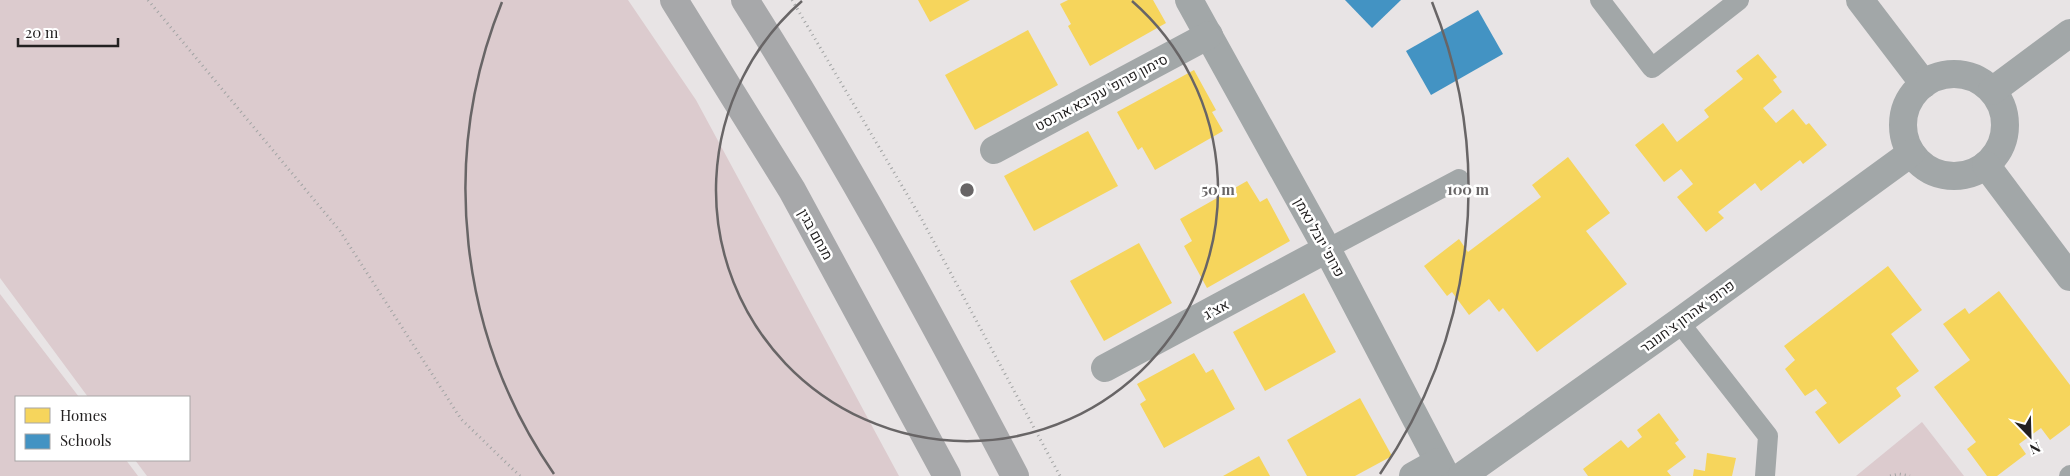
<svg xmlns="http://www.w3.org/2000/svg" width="2070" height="476" font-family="'Playfair Display',Heebo,serif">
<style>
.green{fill:#dccbce}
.homes{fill:#f6d55c}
.schools{fill:#4393c3}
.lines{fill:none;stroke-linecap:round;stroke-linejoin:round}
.path{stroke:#a2a4a4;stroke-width:3;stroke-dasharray:1 4;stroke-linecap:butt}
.service{stroke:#a2a7a8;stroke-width:20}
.minor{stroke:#a2a7a8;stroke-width:28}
.primary{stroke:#a7a8aa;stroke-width:28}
.ring{fill:none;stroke:#686566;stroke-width:2.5}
.labels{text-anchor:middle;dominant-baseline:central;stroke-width:5;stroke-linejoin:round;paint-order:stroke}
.street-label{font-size:14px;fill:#232121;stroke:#fff}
.centre{fill:#686566;stroke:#fff;stroke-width:2.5}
.ring-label{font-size:15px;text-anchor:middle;font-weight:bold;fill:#686566;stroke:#fff;stroke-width:5;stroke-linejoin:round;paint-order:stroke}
</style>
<rect width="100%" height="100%" fill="#e8e4e5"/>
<g class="green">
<path d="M 0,0 L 628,0 L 696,100 L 899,476 L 147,476 L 135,460 L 189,460 L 189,397 L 88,397 L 0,278 Z"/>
<path d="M 0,294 L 79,397 L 16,397 L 16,460 L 126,460 L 138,476 L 0,476 Z"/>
<path d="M 1922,422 L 1964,476 L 1856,476 Z"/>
</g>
<g class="homes">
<path d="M 918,0 L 970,0 L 930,22 Z"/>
<path d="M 1068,0 L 1153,0 L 1166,23 L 1090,66 L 1068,26 L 1071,24 L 1060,4 Z"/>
<path d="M 1028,30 L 1058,85 L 975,130 L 945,75 Z"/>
<path d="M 1758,54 L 1777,77 L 1773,80 L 1782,92 L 1763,108 L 1776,123 L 1793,109 L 1806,125 L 1809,123 L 1827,145 L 1803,164 L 1800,160 L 1761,191 L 1755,183 L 1718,212 L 1724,218 L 1706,232 L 1677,197 L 1693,184 L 1681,169 L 1664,182 L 1635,145 L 1663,123 L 1677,142 L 1709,117 L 1704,110 L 1743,79 L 1736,71 Z"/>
<path d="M 1194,70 L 1216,110 L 1212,112 L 1223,131 L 1155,170 L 1142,147 L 1138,150 L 1117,112 Z"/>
<path d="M 1088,131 L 1118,186 L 1034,231 L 1004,176 Z"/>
<path d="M 1568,157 L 1610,213 L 1586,231 L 1627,284 L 1537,352 L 1503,308 L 1499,312 L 1489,299 L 1469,315 L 1452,292 L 1447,296 L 1424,266 L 1459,239 L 1468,252 L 1541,197 L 1532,185 Z"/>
<path d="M 1247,181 L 1260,202 L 1267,198 L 1290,241 L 1207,288 L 1184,246 L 1192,241 L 1180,219 Z"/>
<path d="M 1139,243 L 1172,303 L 1104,341 L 1070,281 Z"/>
<path d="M 1888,266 L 1922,310 L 1891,334 L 1919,371 L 1896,388 L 1901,396 L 1839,444 L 1815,412 L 1827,403 L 1816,389 L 1805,396 L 1785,369 L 1795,360 L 1784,346 Z"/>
<path d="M 1999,291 L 2070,385 L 2070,425 L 2050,440 L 2041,428 L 2019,444 L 2026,454 L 1997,476 L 1987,476 L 1967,449 L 1976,442 L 1934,387 L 1970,360 L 1943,324 L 1965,308 L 1969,314 Z"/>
<path d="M 1304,293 L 1336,352 L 1265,391 L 1233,332 Z"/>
<path d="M 1194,353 L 1206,373 L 1213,369 L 1235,409 L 1164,448 L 1140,404 L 1146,400 L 1137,384 Z"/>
<path d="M 1360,398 L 1392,456 L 1355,476 L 1307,476 L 1287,440 Z"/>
<path d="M 1659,413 L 1679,440 L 1675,443 L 1686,457 L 1667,471 L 1671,476 L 1588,476 L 1583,469 L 1621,440 L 1628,448 L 1642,437 L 1637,430 Z"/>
<path d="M 1707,453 L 1736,458 L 1732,476 L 1693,476 L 1694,469 L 1705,471 Z"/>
<path d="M 1259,456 L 1270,476 L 1223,476 Z"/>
</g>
<g class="schools">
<path d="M 1345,0 L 1401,0 L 1372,28 Z"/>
<path d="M 1478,10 L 1503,54 L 1431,95 L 1406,51 Z"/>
</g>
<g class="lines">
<g class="path">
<path d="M 148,0 L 340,231 L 461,419 L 520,476"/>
<path d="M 792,0 L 921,218 L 1060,476"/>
<path d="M 1890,476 L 1899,474 L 1910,476"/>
</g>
<g class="service">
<path d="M 1600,0 L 1652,68 L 1739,0"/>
<path d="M 1327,249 L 1459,179"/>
<path d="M 1679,322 L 1768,436 L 1765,476"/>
<path d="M 2069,476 L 2070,475"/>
</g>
<g class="minor">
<path d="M 1189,0 L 1327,249 L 1446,476"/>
<path d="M 1860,0 L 1924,84"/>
<circle cx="1954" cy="125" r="51"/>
<path d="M 1992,91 L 2070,33"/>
<path d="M 994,150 L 1209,35"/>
<path d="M 1986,165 L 2070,277"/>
<path d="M 1105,368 L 1327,249"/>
<path d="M 1413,476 L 1438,462"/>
<path d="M 1462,476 L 1679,322 L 1911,153"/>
</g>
<g class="primary">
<path d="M 674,0 L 792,190 L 947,476"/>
<path d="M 745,0 C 843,154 930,314 1015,476"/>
</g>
</g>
<g class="ring">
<path d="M1132 1A251 251 0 1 1 802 1"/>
<path d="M554 474A501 501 0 0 1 502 2M1432 2A501 501 0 0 1 1380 474"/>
</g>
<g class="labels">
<g class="street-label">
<text transform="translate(1101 92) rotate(-28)">סימון פרופ' עקיבא ארנסט</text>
<text transform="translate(816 234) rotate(61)">מנחם בגין</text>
<text transform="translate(1320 237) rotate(61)">פרופ' יובל נאמן</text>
<text transform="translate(1216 309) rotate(-28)">אצ"ג</text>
<text transform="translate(1687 316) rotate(-36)">פרופ' אהרון צ'חנובר</text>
</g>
</g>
<circle cx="967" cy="190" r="8" class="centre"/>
<g class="ring-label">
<text x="1218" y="195">50 m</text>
<text x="1468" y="195">100 m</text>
</g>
<rect x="15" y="396" width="175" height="65" fill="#ffffff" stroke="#a7a6a6"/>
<rect x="25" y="408" width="25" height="15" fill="#f6d55c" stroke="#a7a6a6"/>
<text x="60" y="421" font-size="15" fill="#232121">Homes</text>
<rect x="25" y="434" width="25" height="15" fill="#4393c3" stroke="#a7a6a6"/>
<text x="60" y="446" font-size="15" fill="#232121">Schools</text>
<g transform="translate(2030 436) rotate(157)" stroke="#ffffff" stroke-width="4" paint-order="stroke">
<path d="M0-4L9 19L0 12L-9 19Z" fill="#232121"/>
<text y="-8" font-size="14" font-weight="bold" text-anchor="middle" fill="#232121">N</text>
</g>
<path d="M18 38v8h100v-8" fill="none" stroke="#232121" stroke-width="2.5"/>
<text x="25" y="38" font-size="15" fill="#232121" stroke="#ffffff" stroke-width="4" paint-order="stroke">20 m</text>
</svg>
